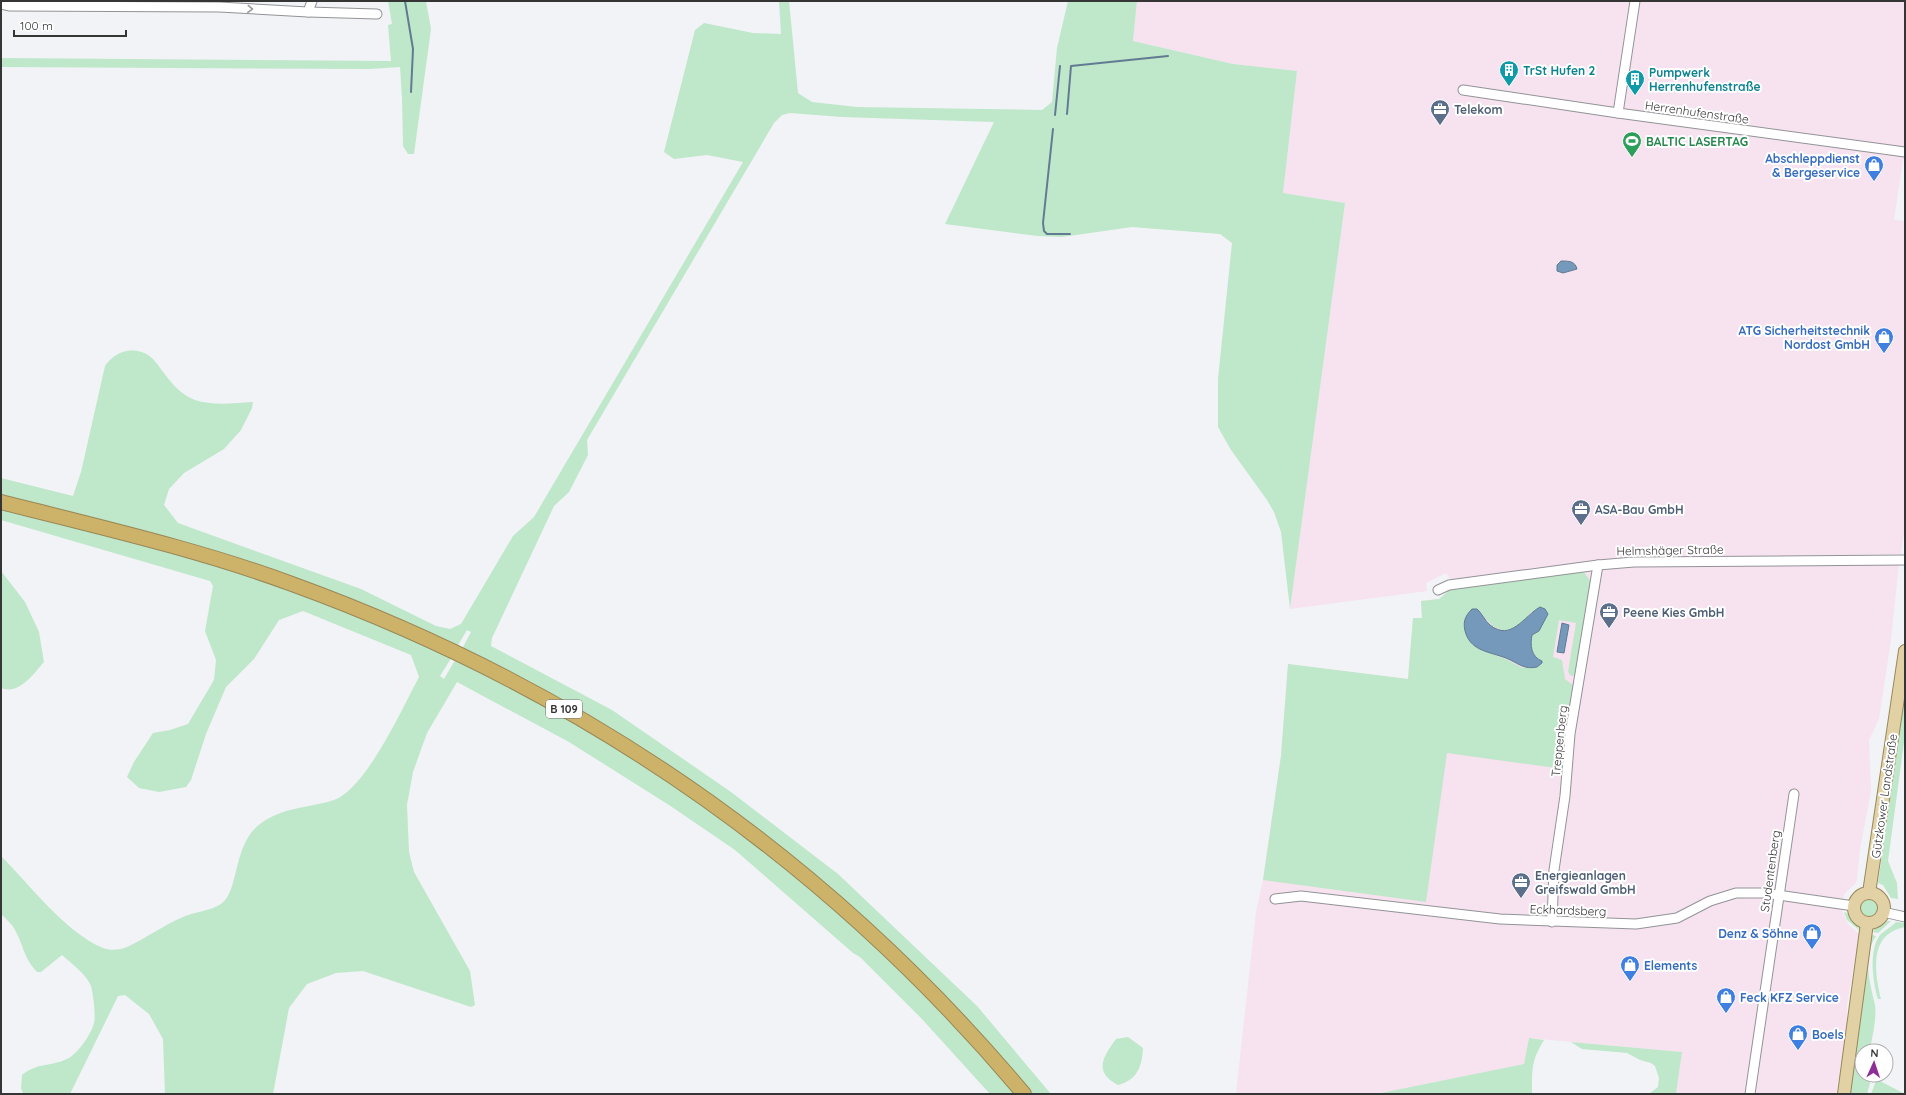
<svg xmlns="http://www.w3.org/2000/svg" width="1906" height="1095" font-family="Quicksand,sans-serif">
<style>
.commercial{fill:#f7e2f0}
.green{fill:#bfe7ca;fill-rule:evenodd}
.water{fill:#7599bb;stroke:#627b93}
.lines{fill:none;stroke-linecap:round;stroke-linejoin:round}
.stream{stroke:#627b93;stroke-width:2}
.minor-casing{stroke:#929396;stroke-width:11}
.major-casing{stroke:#988757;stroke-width:14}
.highway-casing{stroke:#988757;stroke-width:16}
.minor{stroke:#fff;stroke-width:9}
.major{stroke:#e1d1a5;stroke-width:12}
.highway{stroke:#cdb369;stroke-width:14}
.oneway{stroke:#9a9a9a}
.labels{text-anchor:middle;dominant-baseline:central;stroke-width:4;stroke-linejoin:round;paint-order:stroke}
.shield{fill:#fff;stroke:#727272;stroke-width:1}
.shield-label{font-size:11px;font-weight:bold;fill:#353536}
.culture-label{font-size:12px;font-weight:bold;fill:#0d838f;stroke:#fff;text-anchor:start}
.service-label{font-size:12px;font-weight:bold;fill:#4e5e75;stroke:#fff;text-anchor:start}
.street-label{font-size:12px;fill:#353536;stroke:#fff}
.leisure-label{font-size:12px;font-weight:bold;fill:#27864d;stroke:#fff;text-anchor:start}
.shop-label{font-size:12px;font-weight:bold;fill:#366cbe;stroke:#fff;text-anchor:end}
</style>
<rect width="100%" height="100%" fill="#f1f3f6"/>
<g class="commercial">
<path d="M 1137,1 L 1905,1 L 1905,159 L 1903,159 L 1894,220 L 1905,221 L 1905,526 L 1901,554 L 1620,559 L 1451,580 L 1446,573 L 1426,583 L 1427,591 L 1290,609 L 1345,203 L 1283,193 L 1297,71 L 1233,64 L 1133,41 Z"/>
<path d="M 1899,563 L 1891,640 L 1879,719 L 1869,740 L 1871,791 L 1860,849 L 1857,879 L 1855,884 L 1844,894 L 1842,911 L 1848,924 L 1859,934 L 1847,1005 L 1847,1030 L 1836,1094 L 1676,1094 L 1682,1052 L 1529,1038 L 1524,1064 L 1376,1094 L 1236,1094 L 1256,912 L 1263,880 L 1281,756 L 1288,664 L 1408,679 L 1413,618 L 1422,618 L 1421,601 L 1439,599 L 1452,588 L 1608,567 Z"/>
</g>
<g class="green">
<path d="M 388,1 L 426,1 L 431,29 L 414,154 L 408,154 L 403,146 L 402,98 L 400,67 L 369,69 L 1,67 L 1,58 L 391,61 L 388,25 L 392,24 Z"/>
<path d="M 779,1 L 789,1 L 798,93 L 812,102 L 857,107 L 1042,110 L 1052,102 L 1057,48 L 1068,1 L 1137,1 L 1133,41 L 1233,64 L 1297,71 L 1283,193 L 1345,203 L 1290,609 L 1281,532 L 1274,512 L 1267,500 L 1231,450 L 1218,427 L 1218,379 L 1232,243 L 1220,234 L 1132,227 L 1062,237 L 1037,236 L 945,224 L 994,122 L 842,117 L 790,113 L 782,115 L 774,123 L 587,440 L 588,455 L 569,492 L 554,506 L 492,638 L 491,646 L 612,710 L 731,792 L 838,874 L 977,1006 L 1051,1094 L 1030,1094 L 789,856 L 462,649 L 471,632 L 467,630 L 457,647 L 401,621 L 1,496 L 1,478 L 73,496 L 81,472 L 105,366 C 116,350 136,345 152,358 C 155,361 158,365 160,368 C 170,381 179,394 195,400 C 213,406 235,403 253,402 L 252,408 L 241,430 L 224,449 L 184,473 L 169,489 L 164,505 L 178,523 L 361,589 L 436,626 L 450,629 L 461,624 L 513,536 L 534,517 L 743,162 L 707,155 L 674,159 L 664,152 L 695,30 L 704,23 L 753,33 L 781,34 Z"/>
<path d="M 1,506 L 251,575 L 453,655 L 440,676 L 444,679 L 457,657 L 556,709 L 725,818 L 878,946 L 1019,1094 L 990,1094 L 921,1018 L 860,957 L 853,953 L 735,850 L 669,805 L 569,742 L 457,682 L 427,733 L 413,772 L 407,805 L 409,852 L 414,872 L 470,971 L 475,1005 L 471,1007 L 363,971 L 336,973 L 307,984 L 289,1008 L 273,1094 L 165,1094 L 163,1039 L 149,1014 L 125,995 L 118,996 L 70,1094 L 23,1094 L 21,1088 L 22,1075 C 38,1062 50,1067 67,1059 C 77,1055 92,1033 94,1023 C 96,1016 93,993 91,986 C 86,974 71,963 62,955 L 41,972 L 37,972 C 23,957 24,946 15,930 C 12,924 6,919 1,914 L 1,856 C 30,885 65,932 103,948 C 111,951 120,950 127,947 C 146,938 164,925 183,917 C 194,912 211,911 221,904 C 240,890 232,845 260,824 C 282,807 309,808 334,800 C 366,789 403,707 419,677 L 411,655 L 303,611 L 279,620 L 254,659 L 226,687 L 206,734 L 191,780 L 186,787 L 159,792 L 139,788 L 127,777 L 134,762 L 153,733 L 170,730 L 188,724 L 214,680 L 216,660 L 205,631 L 213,586 L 210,581 L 1,520 Z"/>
<path d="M 1,571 L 25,602 L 39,632 L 44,662 C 33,674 20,695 1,688 Z"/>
<path d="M 1579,571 L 1584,572 L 1591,582 L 1576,675 L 1571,676 L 1568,672 L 1576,623 L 1559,620 L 1553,657 L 1562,660 L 1565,679 L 1574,686 L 1563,769 L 1447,753 L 1426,902 L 1263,880 L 1281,756 L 1288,664 L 1408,679 L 1413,618 L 1422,618 L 1421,601 L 1439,599 L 1452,588 ZM 1532,611 L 1535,633 L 1532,635 C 1530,645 1531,657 1542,661 L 1523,668 L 1506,659 L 1482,650 L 1481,612 C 1498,639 1514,634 1532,611 Z"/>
<path d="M 1905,696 L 1905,735 L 1888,861 L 1897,883 L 1898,899 L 1891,898 L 1883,885 L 1878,883 Z"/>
<circle cx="1868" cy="909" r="10"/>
<path d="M 1844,912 C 1853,915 1857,922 1859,930 L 1847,920 Z"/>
<path d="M 1891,921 L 1878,933 L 1873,932 C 1877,923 1882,921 1891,921 Z"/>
<path d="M 1896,922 L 1905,923 L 1905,927 C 1868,934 1875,972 1881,999 L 1878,999 C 1873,982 1869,955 1878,938 C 1882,931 1891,928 1896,922 Z"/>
<path d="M 1872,935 L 1876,936 C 1862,956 1870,984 1875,1005 C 1877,1018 1872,1037 1870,1051 L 1862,1051 L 1862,1075 L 1872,1076 L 1867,1094 L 1850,1094 Z"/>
<path d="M 1128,1037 L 1143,1048 C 1142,1067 1137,1080 1118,1085 C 1093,1072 1103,1057 1116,1039 Z"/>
<path d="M 1529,1038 L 1544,1040 C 1531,1061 1532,1070 1532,1094 L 1376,1094 L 1524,1064 Z"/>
<path d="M 1571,1042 L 1682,1052 L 1676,1094 L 1649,1094 L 1658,1087 L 1659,1078 L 1655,1066 L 1651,1063 L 1640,1060 L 1627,1053 L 1582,1049 Z"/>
<path d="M 1876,1081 L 1880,1081 L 1905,1094 L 1871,1094 Z"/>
</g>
<g class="water">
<path d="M 1561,261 C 1569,261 1575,261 1577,269 L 1563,273 L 1557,271 L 1557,265 Z"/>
<path d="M 1540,607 L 1545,609 L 1548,614 L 1539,631 L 1532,635 C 1530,645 1531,657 1542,661 L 1542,663 L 1537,667 C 1524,670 1518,663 1506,658 C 1490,652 1472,651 1466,634 C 1462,623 1465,616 1472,609 L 1477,609 C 1482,613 1485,621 1490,625 C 1511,642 1524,616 1540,607 Z"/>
<path d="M 1562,623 L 1569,625 L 1564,653 L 1557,652 Z"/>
</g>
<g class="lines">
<g class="stream">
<path d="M 405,1 L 413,49 L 411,92"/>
<path d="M 1067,114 L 1071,66 L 1168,56"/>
<path d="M 1055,115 L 1060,66"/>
<path d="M 1053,129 L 1043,223 L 1044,231 L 1047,234 L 1070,234"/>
</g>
<g class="minor-casing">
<g id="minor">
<path d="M 1,4 L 9,6 L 219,7 L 308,12 L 312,1"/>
<path d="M 308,12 L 377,14"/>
<path d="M 1463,90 L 1618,113 L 1905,152"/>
<path d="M 1618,113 L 1635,1"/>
<path d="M 1438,590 L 1449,585 L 1598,565 L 1634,562 L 1905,560"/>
<path d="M 1275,899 L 1301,896 L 1500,919 L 1636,924 L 1677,918 L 1710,901 L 1736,893 L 1764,893 L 1854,906"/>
<path d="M 1883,912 L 1905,917"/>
<path d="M 1552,922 L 1554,870 L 1565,796 L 1570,734 L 1598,565"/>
<path d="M 1750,1094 L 1794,794"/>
</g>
</g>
<g class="major-casing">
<g id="major">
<path d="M 1869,893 L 1905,651"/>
<circle cx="1869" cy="908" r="15"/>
<path d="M 1844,1094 L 1867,923"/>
</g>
</g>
<g class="highway-casing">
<path id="highway" d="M 1,502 C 99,527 197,549 292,584 C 581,689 826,858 1024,1094"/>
</g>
<use href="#minor" class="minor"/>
<use href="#major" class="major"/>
<use href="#highway" class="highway"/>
</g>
<defs><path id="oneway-chevron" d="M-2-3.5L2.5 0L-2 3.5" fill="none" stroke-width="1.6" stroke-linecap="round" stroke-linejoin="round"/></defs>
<use class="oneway" href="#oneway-chevron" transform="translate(250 9) rotate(3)"/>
<defs>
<g id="building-pin" transform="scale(1)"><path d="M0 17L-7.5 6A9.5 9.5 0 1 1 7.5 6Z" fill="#0f9aa8" stroke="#fff"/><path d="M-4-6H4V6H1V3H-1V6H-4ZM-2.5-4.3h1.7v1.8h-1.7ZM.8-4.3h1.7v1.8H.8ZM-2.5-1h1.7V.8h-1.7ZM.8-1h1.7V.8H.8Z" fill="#fff"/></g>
<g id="office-pin" transform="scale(1)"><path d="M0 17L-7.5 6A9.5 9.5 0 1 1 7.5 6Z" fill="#5c6f8a" stroke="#fff"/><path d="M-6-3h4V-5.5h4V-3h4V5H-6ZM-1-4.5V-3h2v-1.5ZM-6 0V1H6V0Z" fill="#fff"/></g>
<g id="stadium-pin" transform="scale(1)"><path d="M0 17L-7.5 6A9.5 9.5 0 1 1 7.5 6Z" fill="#2e9e5b" stroke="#fff"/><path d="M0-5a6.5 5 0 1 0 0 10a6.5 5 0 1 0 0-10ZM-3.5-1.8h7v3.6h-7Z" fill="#fff"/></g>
<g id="shop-pin" transform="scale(1)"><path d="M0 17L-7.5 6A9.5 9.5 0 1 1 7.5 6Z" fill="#3f7fe0" stroke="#fff"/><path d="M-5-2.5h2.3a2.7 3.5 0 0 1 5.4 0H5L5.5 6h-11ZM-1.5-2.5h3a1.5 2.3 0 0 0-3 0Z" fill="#fff"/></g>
</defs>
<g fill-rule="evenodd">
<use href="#building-pin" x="1509" y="70"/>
<use href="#building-pin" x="1635" y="79"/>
<use href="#office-pin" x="1440" y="109"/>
<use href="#stadium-pin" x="1632" y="141"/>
<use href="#shop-pin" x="1874" y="165"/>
<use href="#shop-pin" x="1884" y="337"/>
<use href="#office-pin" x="1581" y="509"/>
<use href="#office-pin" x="1609" y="612"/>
<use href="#office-pin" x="1521" y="882"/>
<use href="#shop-pin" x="1812" y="933"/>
<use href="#shop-pin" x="1630" y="965"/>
<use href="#shop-pin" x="1726" y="997"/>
<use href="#shop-pin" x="1798" y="1034"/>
</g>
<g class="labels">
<rect class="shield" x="546" y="700" width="36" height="18" rx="3"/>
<g class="shield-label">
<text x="564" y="709">B 109</text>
</g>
<g class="culture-label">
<text x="1523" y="70">TrSt Hufen 2</text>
<text x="1649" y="72">Pumpwerk<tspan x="1649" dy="14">Herrenhufenstraße</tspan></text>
</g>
<g class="service-label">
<text x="1454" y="109">Telekom</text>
<text x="1595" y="509">ASA-Bau GmbH</text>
<text x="1623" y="612">Peene Kies GmbH</text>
<text x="1535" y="875">Energieanlagen<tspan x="1535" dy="14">Greifswald GmbH</tspan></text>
</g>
<g class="street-label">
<text transform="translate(1697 112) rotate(8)">Herrenhufenstraße</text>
<text transform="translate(1670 550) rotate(-1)">Helmshäger Straße</text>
<text transform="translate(1559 741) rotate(-84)">Treppenberg</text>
<text transform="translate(1884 796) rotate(-82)">Gützkower Landstraße</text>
<text transform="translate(1770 871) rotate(-82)">Studentenberg</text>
<text transform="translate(1568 910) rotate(2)">Eckhardsberg</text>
</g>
<g class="leisure-label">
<text x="1646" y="141">BALTIC LASERTAG</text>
</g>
<g class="shop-label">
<text x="1860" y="158">Abschleppdienst<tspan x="1860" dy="14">&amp; Bergeservice</tspan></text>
<text x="1870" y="330">ATG Sicherheitstechnik<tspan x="1870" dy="14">Nordost GmbH</tspan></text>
<text x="1798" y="933">Denz &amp; Söhne</text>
<text x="1644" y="965" text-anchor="start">Elements</text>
<text x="1740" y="997" text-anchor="start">Feck KFZ Service</text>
<text x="1812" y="1034" text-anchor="start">Boels</text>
</g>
</g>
<rect width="1906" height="1095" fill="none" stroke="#353536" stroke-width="4"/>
<g transform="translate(1874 1063) rotate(3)"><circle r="19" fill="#ffffff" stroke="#aeaeaf"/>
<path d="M0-3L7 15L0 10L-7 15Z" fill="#8e2f98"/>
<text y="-6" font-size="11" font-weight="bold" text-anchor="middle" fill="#353536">N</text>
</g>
<path d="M14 30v6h112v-6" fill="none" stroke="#353536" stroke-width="2"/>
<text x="20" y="30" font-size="12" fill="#353536" stroke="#ffffff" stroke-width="3" paint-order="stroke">100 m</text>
</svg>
